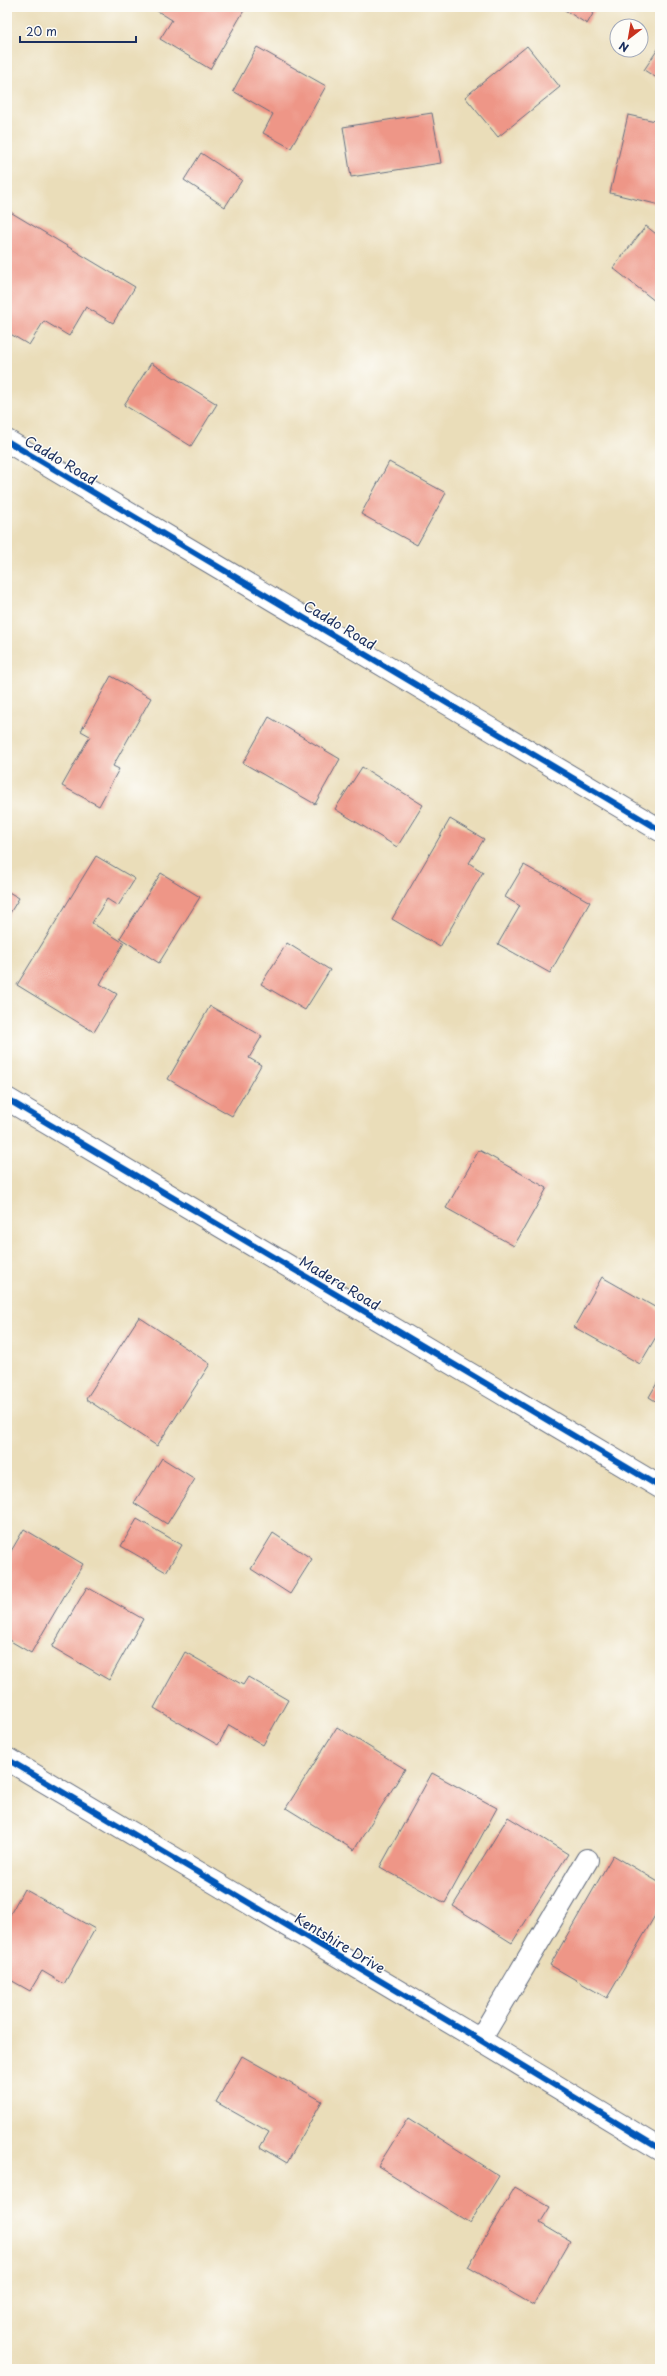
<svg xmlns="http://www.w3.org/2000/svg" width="667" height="2376" font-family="'Playpen Sans',sans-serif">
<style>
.building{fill:#ee9687}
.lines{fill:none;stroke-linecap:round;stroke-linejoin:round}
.minor-casing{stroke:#636c7e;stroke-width:24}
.minor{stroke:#fff;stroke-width:22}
.cycleway-casing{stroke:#fdfcf7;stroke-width:8}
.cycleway{stroke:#0057b8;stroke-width:6}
.labels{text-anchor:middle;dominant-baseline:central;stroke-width:3;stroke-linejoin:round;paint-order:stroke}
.street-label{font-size:14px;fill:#1b2f5e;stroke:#fdfcf7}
</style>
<rect width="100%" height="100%" fill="#fdfcf7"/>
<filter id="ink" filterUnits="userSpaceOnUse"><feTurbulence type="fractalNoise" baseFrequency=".025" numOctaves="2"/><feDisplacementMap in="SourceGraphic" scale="8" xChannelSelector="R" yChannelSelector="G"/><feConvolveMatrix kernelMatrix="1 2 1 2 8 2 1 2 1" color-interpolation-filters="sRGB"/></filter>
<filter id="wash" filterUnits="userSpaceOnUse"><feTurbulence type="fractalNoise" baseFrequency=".012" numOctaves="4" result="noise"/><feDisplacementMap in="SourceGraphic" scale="16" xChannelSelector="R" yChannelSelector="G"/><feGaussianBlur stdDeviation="0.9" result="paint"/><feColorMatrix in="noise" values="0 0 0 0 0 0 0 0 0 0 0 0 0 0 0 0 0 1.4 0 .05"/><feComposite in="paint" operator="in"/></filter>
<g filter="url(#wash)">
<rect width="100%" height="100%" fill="#eaddb9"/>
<g id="blocks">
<g class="building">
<path d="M 151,7 L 246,7 L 210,69 L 160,39 L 172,20 Z"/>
<path d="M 560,7 L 597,7 L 587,24 Z"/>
<path d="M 527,46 L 560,87 L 498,137 L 465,97 Z"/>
<path d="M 660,46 L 660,80 L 644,70 Z"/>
<path d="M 257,47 L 326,86 L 291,148 L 263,133 L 273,114 L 233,91 Z"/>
<path d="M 432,113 L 441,163 L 351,177 L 343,127 Z"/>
<path d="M 628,115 L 660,122 L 660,205 L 610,193 Z"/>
<path d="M 201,153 L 242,180 L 225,207 L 184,180 Z"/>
<path d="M 7,210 L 135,287 L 113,323 L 86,307 L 69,336 L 44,321 L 29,345 L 7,332 Z"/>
<path d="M 646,226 L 660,237 L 660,305 L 613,268 Z"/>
<path d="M 151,363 L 217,404 L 191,446 L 124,405 Z"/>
<path d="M 389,462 L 446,493 L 417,545 L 361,514 Z"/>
<path d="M 111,676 L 151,698 L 113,766 L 119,769 L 99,806 L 62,786 L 90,736 L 81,731 Z"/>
<path d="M 269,717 L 340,759 L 315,804 L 243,763 Z"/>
<path d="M 362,767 L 423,805 L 397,847 L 335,809 Z"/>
<path d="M 450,819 L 484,839 L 469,863 L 483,872 L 440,947 L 392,919 Z"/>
<path d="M 96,856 L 135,879 L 118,906 L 107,899 L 92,923 L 124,943 L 100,984 L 117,994 L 94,1032 L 17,985 Z"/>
<path d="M 524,865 L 590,902 L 550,973 L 498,944 L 520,906 L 505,897 Z"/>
<path d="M 161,873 L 200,897 L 159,963 L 120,938 Z"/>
<path d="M 7,891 L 19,898 L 7,918 Z"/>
<path d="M 287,943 L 330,970 L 305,1010 L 261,984 Z"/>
<path d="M 210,1006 L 262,1036 L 249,1058 L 261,1065 L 232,1116 L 168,1079 Z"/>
<path d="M 479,1150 L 547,1188 L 514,1246 L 446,1208 Z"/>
<path d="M 602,1277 L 660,1310 L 660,1330 L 640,1364 L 574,1327 Z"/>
<path d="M 139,1317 L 210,1364 L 157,1446 L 86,1399 Z"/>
<path d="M 660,1378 L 660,1404 L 649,1397 Z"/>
<path d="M 162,1458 L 195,1479 L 167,1524 L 134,1503 Z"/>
<path d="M 137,1519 L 182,1545 L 166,1572 L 121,1546 Z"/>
<path d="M 24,1529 L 83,1564 L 31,1653 L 7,1639 L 7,1558 Z"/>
<path d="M 273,1533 L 312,1559 L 290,1594 L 251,1569 Z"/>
<path d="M 87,1587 L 143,1619 L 109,1680 L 52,1647 Z"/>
<path d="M 185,1652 L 243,1685 L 248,1677 L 288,1700 L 263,1745 L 229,1725 L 218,1745 L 154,1708 Z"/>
<path d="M 337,1727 L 405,1769 L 354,1850 L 286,1808 Z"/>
<path d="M 432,1773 L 497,1808 L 445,1903 L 380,1867 Z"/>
<path d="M 508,1817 L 568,1854 L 512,1943 L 453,1906 Z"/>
<path d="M 613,1855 L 660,1883 L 660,1907 L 607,1998 L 550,1965 Z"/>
<path d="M 24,1889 L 95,1929 L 64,1984 L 42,1971 L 30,1991 L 7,1978 L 7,1920 Z"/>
<path d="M 242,2056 L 322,2101 L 287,2163 L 260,2147 L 269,2132 L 216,2102 Z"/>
<path d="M 408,2118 L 499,2176 L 470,2223 L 378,2166 Z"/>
<path d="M 515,2187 L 550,2207 L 540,2223 L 570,2241 L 533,2305 L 468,2267 Z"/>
</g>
</g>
</g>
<g filter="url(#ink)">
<use href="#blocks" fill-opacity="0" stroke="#636c7e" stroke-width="1"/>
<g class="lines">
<g class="minor-casing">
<g id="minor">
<path d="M 7,441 L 660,830"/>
<path d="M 7,1099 L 660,1487"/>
<path d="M 7,1759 L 480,2040 L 660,2149"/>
<path d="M 480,2040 L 587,1860"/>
</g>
</g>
<use href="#minor" class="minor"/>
<g class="cycleway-casing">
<g id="cycleway">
<path d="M 7,441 L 660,830"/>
<path d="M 7,1099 L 660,1487"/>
<path d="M 7,1759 L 480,2040 L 660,2149"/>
</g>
</g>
<use href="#cycleway" class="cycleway"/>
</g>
</g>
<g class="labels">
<g class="street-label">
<text transform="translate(61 460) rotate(31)">Caddo Road</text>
<text transform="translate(340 625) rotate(31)">Caddo Road</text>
<text transform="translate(340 1283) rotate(31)">Madera Road</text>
<text transform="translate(340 1943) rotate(31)">Kentshire Drive</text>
</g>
</g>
<rect width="667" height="2376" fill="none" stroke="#fdfcf7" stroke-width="24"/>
<g transform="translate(629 38) rotate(211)"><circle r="19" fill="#fdfcf7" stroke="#a3aaba"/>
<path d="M0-3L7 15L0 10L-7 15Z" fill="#c8321e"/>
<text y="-6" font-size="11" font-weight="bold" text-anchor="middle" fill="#1b2f5e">N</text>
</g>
<path d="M20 36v6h116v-6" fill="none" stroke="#1b2f5e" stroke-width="2"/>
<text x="26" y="36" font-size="12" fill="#1b2f5e" stroke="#fdfcf7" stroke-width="3" paint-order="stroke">20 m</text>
</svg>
